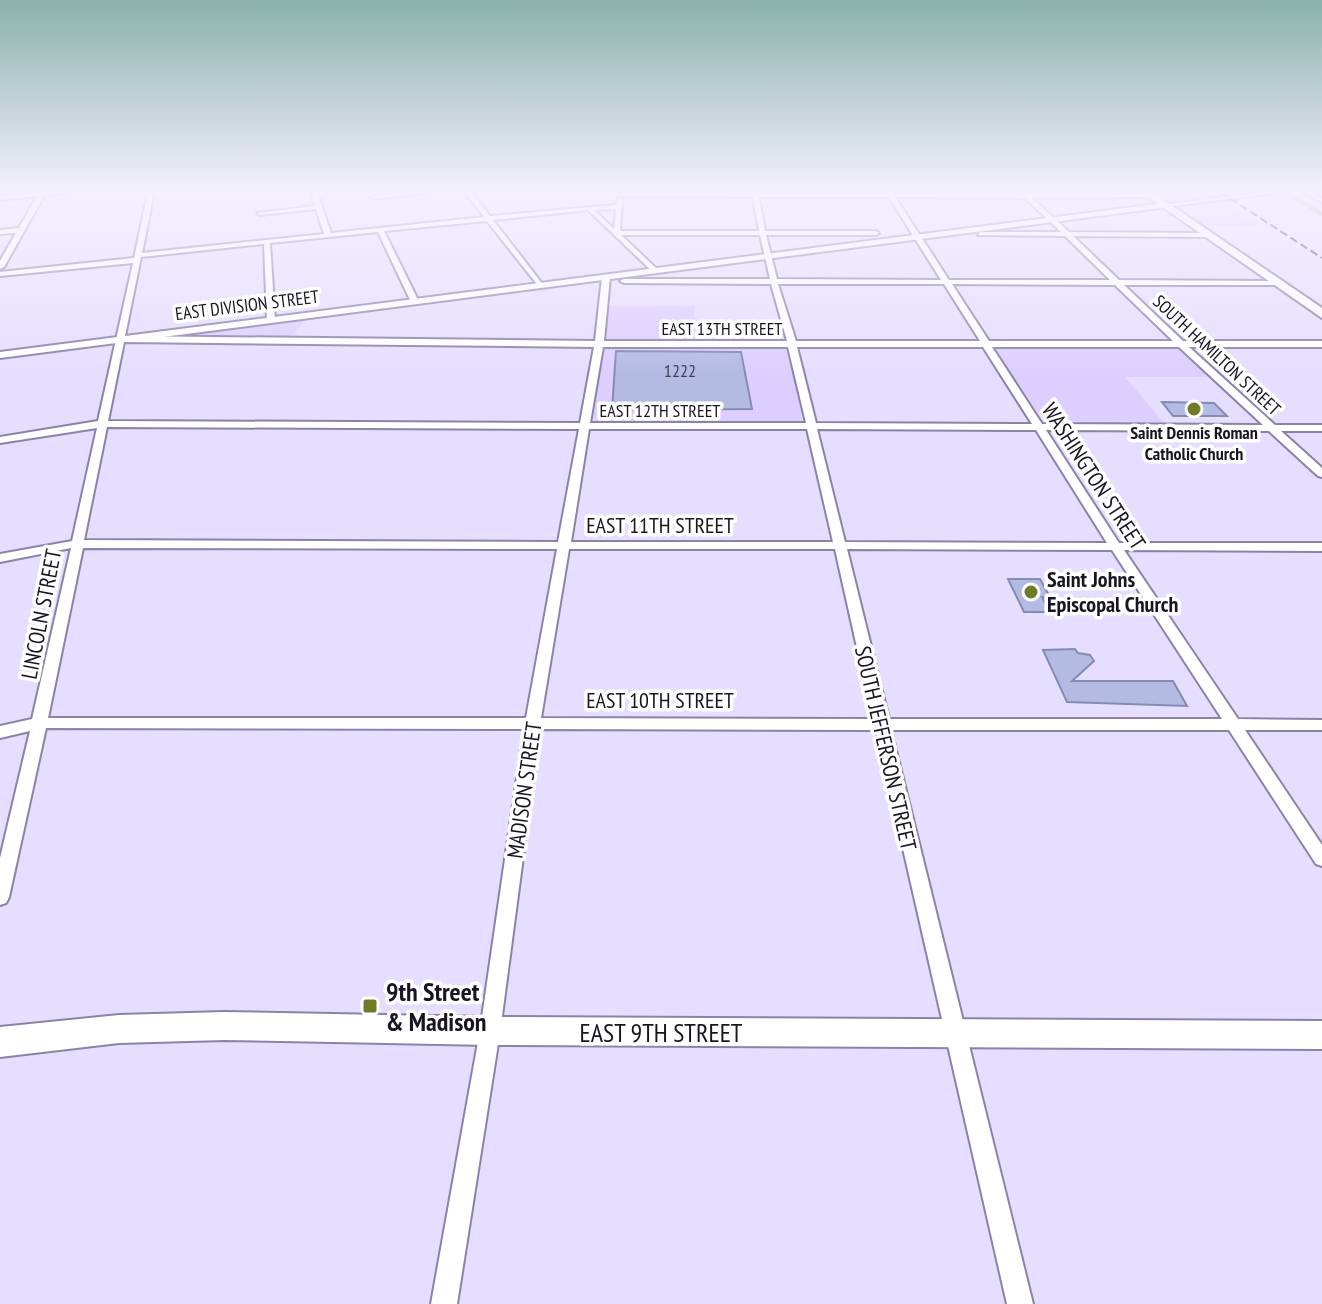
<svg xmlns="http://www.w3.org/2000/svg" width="1322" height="1304" font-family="'PT Sans Narrow',sans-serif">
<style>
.built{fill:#dccfff}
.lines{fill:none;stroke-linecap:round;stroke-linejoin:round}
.canal{fill:#9eac4d;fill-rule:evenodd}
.building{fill:#b4bbe3;stroke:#858bb1;stroke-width:2}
.minor-casing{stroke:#8c82a7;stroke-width:4}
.tertiary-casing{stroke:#8c82a7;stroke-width:4}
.secondary-casing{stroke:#8c82a7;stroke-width:4}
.primary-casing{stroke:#8c82a7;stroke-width:4}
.minor{fill:#fff;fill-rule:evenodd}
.tertiary{fill:#fff;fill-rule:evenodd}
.secondary{fill:#fff;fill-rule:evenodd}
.primary{fill:#fff;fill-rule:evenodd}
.rail{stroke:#322e3e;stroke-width:2;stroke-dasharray:8 4;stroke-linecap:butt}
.poi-dot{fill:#6f7b28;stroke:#fff;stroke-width:3}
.labels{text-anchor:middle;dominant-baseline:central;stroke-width:7;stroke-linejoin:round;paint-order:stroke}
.far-street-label{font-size:18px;fill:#181422;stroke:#fff}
.number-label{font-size:18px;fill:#3f3e52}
.far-poi-label{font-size:18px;font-weight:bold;fill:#181422;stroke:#fff}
.street-label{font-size:22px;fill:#181422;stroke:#fff}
.poi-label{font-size:22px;font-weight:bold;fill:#181422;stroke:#fff;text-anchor:start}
.near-poi-label{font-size:26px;font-weight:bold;fill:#181422;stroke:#fff;text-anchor:start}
.near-street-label{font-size:26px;fill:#181422;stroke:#fff}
</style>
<rect width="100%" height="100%" fill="#e6deff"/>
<g class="built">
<path d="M 1157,192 L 1266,192 L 1173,202 Z"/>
<path d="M 1224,202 L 1262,226 L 1206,226 L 1180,207 Z"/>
<path d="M 608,306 L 695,306 L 695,341 L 788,346 L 803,423 L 593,422 Z"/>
<path d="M 308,317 L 284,344 L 162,344 L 173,335 Z"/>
<path d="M 993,346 L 1180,346 L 1212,377 L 1125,377 L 1165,424 L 1046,424 Z"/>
</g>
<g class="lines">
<path class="canal" d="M 1281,192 L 1288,192 L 1322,211 L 1322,216 Z"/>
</g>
<g class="building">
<path d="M 616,351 L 741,352 L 752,409 L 612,410 Z"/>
<path d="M 1162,402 L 1214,403 L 1227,416 L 1173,416 Z"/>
<path d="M 1008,579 L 1040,579 L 1050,597 L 1042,597 L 1050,612 L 1024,612 Z"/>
<path d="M 1075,649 L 1078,653 L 1090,655 L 1094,661 L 1072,681 L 1173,681 L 1187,706 L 1067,702 L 1043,650 Z"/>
</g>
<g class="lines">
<g class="minor-casing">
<g id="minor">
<path d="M 50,192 L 69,192 L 44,196 L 4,267 L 0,269 L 0,261 L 16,233 L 0,234 L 0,230 L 19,228 L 37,196 L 0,200 L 0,196 Z"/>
<path d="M 148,192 L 154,192 L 142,253 L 324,234 L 316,209 L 260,215 L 257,213 L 315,206 L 311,192 L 317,192 L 331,233 L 484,217 L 465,192 L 471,192 L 490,216 L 616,205 L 618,199 L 622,199 L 620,231 L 759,231 L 753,197 L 619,196 L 621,193 L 758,192 L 758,193 L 887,194 L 886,192 L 892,192 L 893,194 L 1153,194 L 1155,197 L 1032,198 L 1069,232 L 1208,233 L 1211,235 L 1208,237 L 1073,236 L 1119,280 L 1280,281 L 1281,283 L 1277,285 L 1124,285 L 1183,341 L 1322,341 L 1322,347 L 1189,347 L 1275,425 L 1322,425 L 1322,431 L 1281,431 L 1322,468 L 1322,477 L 1318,476 L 1269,431 L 1046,430 L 1119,543 L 1322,543 L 1322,551 L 1124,550 L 1238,719 L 1322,720 L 1322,730 L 1245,730 L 1322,845 L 1322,866 L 1316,864 L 1229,730 L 891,730 L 1033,1304 L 1007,1304 L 876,730 L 540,729 L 500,1031 L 457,1304 L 431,1304 L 480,1031 L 524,729 L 46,728 L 9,897 L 6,903 L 0,905 L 0,858 L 30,731 L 0,738 L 0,726 L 32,719 L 71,548 L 0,562 L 0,554 L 72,541 L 97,428 L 0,443 L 0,437 L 98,421 L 133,263 L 0,276 L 0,272 L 134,258 ZM 759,197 L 889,197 L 941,280 L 777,279 L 766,235 L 876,235 L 879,233 L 876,231 L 765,231 ZM 895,197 L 1025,198 L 1061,232 L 980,232 L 978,235 L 1065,236 L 1110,280 L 949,280 ZM 616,209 L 614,229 L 594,210 ZM 588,210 L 654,273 L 658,271 L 657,269 L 621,235 L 760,235 L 770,279 L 624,279 L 620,281 L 624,283 L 771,284 L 787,341 L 604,341 L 610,277 L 606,275 L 602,277 L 595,341 L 125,336 L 141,257 L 264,244 L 267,320 L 271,322 L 275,320 L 270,243 L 378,232 L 411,302 L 415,304 L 419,302 L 384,231 L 487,221 L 540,288 L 544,286 L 493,220 ZM 778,284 L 944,284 L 980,341 L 796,341 ZM 952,284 L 1115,285 L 1173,341 L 989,341 ZM 124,342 L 594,347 L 580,423 L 108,421 ZM 603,347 L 788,347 L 806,423 L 590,423 ZM 797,347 L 983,347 L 1032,424 L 816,423 ZM 992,347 L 1179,347 L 1263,425 L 1042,424 ZM 107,427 L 579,429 L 558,542 L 84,540 ZM 589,429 L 807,429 L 833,542 L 571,542 ZM 817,429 L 1036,430 L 1107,543 L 845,542 ZM 83,548 L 557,549 L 526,718 L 48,718 ZM 569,549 L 835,549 L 873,719 L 541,718 ZM 847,549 L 1112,550 L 1222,719 L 889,719 Z"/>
<path d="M 415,192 L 435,192 L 373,199 L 370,197 Z"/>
<path d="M 1265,192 L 1281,192 L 1165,207 L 1162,205 Z"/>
<path d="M 1304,192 L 1311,192 L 1322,198 L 1322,202 Z"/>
</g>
</g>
<g class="tertiary-casing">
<path id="tertiary" d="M 1165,203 L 1168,207 L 0,358 L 0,352 Z"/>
</g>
<g class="secondary-casing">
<path id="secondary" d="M 224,1012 L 490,1017 L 1322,1021 L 1322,1049 L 490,1045 L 224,1040 L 119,1043 L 0,1057 L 0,1027 L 119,1015 Z"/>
</g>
<g class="primary-casing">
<path id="primary" d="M 1141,192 L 1152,192 L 1322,308 L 1322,318 Z"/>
</g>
<use href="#minor" class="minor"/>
<use href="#tertiary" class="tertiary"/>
<use href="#secondary" class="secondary"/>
<use href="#primary" class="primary"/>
<path class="rail" d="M 1220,192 L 1322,258"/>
</g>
<linearGradient id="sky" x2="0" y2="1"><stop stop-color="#8ab1aa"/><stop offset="0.51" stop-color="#f4f0ff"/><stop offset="1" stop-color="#f4f0ff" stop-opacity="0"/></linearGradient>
<rect width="1322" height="374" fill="url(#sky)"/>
<g class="poi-dot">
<circle cx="1194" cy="409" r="8"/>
<circle cx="1031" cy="592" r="8"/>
<rect x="362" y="998" width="16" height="16" rx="4"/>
</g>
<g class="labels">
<g class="far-street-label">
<text transform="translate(247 305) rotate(-7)">EAST DIVISION STREET</text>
<text x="722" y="328">EAST 13TH STREET</text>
<text transform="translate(1217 355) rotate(43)">SOUTH HAMILTON STREET</text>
<text x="660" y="410">EAST 12TH STREET</text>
</g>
<g class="number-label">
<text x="680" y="370">1222</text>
</g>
<g class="far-poi-label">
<text x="1194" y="432">Saint Dennis Roman<tspan x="1194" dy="21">Catholic Church</tspan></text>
</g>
<g class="street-label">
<text transform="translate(1094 476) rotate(57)">WASHINGTON STREET</text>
<text x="660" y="525">EAST 11TH STREET</text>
<text transform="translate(41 614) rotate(-79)">LINCOLN STREET</text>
<text x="660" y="700">EAST 10TH STREET</text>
<text transform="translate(886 748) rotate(77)">SOUTH JEFFERSON STREET</text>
<text transform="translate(524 790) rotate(-82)">MADISON STREET</text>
</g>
<g class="poi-label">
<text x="1047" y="579">Saint Johns<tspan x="1047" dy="25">Episcopal Church</tspan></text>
</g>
<g class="near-poi-label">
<text x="386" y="991">9th Street<tspan x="386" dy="30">&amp; Madison</tspan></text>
</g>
<g class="near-street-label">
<text x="661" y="1032">EAST 9TH STREET</text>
</g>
</g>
</svg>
